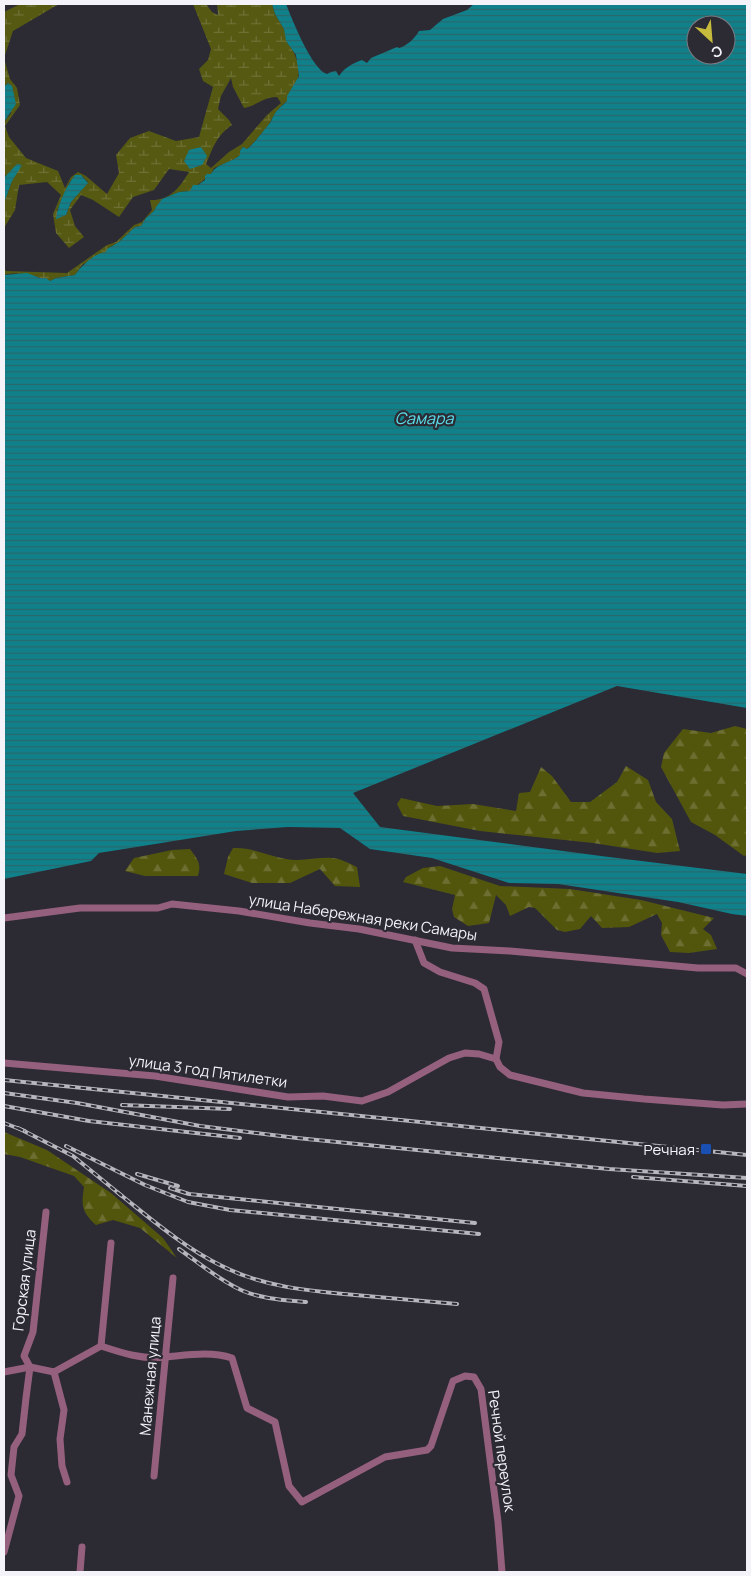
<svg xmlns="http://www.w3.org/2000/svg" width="751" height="1576" font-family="Manrope,sans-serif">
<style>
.forest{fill:url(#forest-firs)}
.wetland{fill:url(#wetland-marsh);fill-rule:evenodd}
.water{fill:url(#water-rules);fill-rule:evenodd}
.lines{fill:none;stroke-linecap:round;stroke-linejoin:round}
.minor{stroke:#95607d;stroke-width:7}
.rail-casing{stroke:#b7b6bd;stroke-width:4}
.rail{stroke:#2c2a33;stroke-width:2;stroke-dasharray:5.5;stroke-linecap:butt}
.transit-dot{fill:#1a4fb4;stroke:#2c2a33;stroke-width:2}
.labels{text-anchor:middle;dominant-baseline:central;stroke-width:4.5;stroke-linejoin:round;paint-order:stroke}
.street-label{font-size:15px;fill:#f4f3f9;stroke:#2c2a33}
.poi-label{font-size:15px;fill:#f4f3f9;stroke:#2c2a33;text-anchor:end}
.water-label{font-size:16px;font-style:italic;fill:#5bdeea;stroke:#2c2a33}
</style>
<defs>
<pattern id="forest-firs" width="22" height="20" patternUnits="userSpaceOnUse" patternTransform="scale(1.25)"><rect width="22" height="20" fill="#52560d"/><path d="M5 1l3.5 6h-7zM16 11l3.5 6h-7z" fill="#6c6f31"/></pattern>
<pattern id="wetland-marsh" width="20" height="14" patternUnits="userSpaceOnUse" patternTransform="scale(1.25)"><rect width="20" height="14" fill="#555912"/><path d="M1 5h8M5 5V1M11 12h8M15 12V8" fill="none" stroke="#6e7135"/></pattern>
<pattern id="water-rules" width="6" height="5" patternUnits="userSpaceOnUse" patternTransform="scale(1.25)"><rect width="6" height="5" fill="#10818a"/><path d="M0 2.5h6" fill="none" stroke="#2a686e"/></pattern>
</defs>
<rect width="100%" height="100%" fill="#2c2a33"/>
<g class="forest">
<path d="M 735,726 L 747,729 L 747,855 L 744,856 L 715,835 L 691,822 L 661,767 L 664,753 L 683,729 L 711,733 Z"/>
<path d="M 626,766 L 648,780 L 656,802 L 672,819 L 680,851 L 657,853 L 593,843 L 480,831 L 403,816 L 397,804 L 401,798 L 437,806 L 473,804 L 516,811 L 519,793 L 530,792 L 541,767 L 552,776 L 571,802 L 590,802 L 617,782 Z"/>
<path d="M 233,848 C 252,847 268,856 286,859 C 301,862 317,857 332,858 C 340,858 350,864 357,867 L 360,887 L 335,886 L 320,869 L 290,883 L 252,883 L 224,874 L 228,857 Z"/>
<path d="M 190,849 C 197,859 202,863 198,876 L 145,876 L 125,871 L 134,858 L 172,850 Z"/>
<path d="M 440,866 L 500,886 L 570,889 L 641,900 L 714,918 L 703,929 L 711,935 L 717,949 L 689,953 L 670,952 L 661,935 L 662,923 L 657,914 L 629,927 L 602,928 L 591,916 L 580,929 L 565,932 L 557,930 L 535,908 L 529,907 L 510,916 L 506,905 L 496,895 L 489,923 L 468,926 L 454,917 L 452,909 L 455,895 L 403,882 L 406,877 L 423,868 Z"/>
<path d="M 4,1132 L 47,1150 L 111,1193 L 163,1238 L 177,1258 L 140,1228 L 113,1220 L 96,1225 C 82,1212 81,1206 84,1187 L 74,1176 L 20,1157 L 4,1154 Z"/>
</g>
<path class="wetland" d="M 20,4 L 59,4 L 13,31 L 4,58 L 10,79 L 17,88 L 20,105 L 5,126 L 9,137 L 26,158 L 58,171 L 65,188 L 71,177 L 78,172 L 86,176 L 107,194 L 119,173 L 116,155 L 130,138 L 149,131 L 176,141 L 199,137 L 213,87 L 203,81 L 199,69 L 208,60 L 211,49 L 193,4 L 206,4 L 212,12 L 218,15 L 217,4 L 272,4 L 275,14 L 284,29 L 288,44 C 295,50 302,71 297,80 C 294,87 287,93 287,101 C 282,105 276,111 273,117 C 270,121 272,120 269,124 C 262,133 256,141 247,149 L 243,147 L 240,151 L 240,155 L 235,159 L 214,168 L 211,174 L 190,191 L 179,192 L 162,199 L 154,211 L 146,218 L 141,226 L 135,227 L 119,242 L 110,247 L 106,252 L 82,265 L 75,275 L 56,278 L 50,281 C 35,276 21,271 4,275 L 4,268 L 6,271 L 67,273 L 107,245 L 116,242 L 134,225 L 142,222 L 152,210 L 150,200 C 170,201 180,187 189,172 L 169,169 L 154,190 L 133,197 L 119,217 L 93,200 L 81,195 L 70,210 L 75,226 L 84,237 L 69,248 L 56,233 L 53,214 L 61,195 L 47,182 L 19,185 L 15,210 L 4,228 L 4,203 L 12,181 L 5,175 L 4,178 L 4,122 L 11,113 L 8,83 L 4,87 L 4,12 ZM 231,78 L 233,87 L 244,108 C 258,105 263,97 277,97 L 281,103 L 267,115 L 242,144 L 229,152 L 211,168 L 206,164 C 213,148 216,136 232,125 L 229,120 L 218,109 L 221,96 ZM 76,175 L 81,175 L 88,182 L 71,202 L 66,215 L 57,211 L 69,183 Z"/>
<g class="water">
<path d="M 272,4 L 286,4 C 292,19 312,70 327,74 L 331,72 L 336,71 L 339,76 C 344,68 353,63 362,60 L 367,63 L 371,58 L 397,47 L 399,48 C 407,46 415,38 419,31 L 430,30 L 443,19 L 467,10 L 474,4 L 747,4 L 747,708 L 617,686 L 353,793 L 380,827 L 601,856 L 747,874 L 747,916 L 732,914 L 678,902 L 558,884 L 509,883 L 432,858 L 370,849 L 340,828 L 288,827 L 236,831 L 99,853 L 91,861 L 4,879 L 4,275 L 27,273 L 40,278 L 46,278 L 50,281 L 56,278 L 75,275 C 81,266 95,253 106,252 L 107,249 L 119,242 L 135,227 L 141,226 L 146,218 L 154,211 L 156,207 L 162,199 L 179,192 L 190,191 L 193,185 L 198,185 L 205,180 L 205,176 L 207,174 L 211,174 C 217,163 231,163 240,155 L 240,151 L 243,147 L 247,149 C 256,142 262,132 269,124 C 272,121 271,120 273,117 C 276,110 282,106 287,101 L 287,96 L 299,76 L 296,55 L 286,41 L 284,29 L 275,14 ZM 696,25 L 726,25 L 726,55 L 696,55 Z"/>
<path d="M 8,83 L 12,86 L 16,104 L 4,122 L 4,87 Z"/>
<path d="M 201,147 L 207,156 L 202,165 L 190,169 L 184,161 L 189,150 Z"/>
<path d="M 17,164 L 22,165 L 12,181 L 4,203 L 4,178 Z"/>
<path d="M 75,175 L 81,175 L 88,183 L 71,202 L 66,215 L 56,219 C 58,204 66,187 75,175 Z"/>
</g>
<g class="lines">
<g class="minor">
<path d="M 4,918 L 80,908 L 158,908 L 172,904 L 239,911 L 310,923 L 359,929 L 452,948 L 510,951 L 698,968 L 736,968 L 747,974"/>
<path d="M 415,940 L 424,963 L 440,972 L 475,983 L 484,989 L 499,1042 L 496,1059"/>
<path d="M 4,1063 L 155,1076 L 288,1097 L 323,1096 L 362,1101 L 388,1092 L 449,1058 L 465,1053 L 479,1054 L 496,1059 L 500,1067 L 510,1075 L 583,1093 L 644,1099 L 723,1105 L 747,1104"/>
<path d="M 101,1346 L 111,1243"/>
<path d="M 4,1372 L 30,1367 L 54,1372 L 101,1346 C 122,1353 143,1360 166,1357 C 188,1355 211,1351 232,1358 L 247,1408 L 275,1422 L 289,1486 L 302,1502 L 385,1457 L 427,1450 L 431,1446 L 453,1381 L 465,1376 L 474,1377 L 481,1389 L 498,1522 L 502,1572"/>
<path d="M 54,1372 L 64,1410 L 60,1439 L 62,1466 L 67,1482"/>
<path d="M 154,1476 L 173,1278"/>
<path d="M 4,1552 L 19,1496 L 11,1475 L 14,1447 L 22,1434 L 26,1398 L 30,1367 L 24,1356 L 33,1332 L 46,1212"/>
<path d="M 80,1572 L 82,1547"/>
</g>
<g class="rail-casing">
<g id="rail">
<path d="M 4,1080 L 747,1155"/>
<path d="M 4,1093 L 77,1103 L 200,1126 L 297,1138 L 609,1169 L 747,1178"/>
<path d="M 122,1105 L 230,1109"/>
<path d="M 4,1106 L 89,1121 L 240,1138"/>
<path d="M 4,1123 L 25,1131"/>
<path d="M 18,1128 L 73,1156 L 122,1196"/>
<path d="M 66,1146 L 145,1185 L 188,1202 L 230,1210 L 479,1234"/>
<path d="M 137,1174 L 178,1186"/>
<path d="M 633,1177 L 747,1186"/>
<path d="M 170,1188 L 189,1194 L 475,1223"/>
<path d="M 117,1192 C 150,1218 183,1247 222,1266 C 263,1287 309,1291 355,1295 C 389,1298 423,1301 457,1304"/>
<path d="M 179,1249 C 199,1263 219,1280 241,1290 C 261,1299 285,1300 306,1302"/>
</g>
</g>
<use href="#rail" class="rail"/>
</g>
<rect class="transit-dot" x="700" y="1143" width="12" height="12" rx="2.5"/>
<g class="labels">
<g class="street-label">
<text transform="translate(363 917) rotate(9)">улица Набережная реки Самары</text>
<text transform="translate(208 1071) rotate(8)">улица 3 год Пятилетки</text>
<text transform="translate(24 1280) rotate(-83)">Горская улица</text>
<text transform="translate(150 1376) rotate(-85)">Манежная улица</text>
<text transform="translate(502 1451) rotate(82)">Речной переулок</text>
</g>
<g class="poi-label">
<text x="695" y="1149">Речная</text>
</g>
<g class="water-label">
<text x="424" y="418">Самара</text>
</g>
</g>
<rect width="751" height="1576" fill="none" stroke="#f4f3f9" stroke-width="10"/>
<g transform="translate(711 40) rotate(154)"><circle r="24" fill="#2c2a33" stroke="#7c7a82"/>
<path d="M0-4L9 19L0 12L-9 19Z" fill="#c6bb3c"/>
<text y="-8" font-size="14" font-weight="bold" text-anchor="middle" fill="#f4f3f9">С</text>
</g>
</svg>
